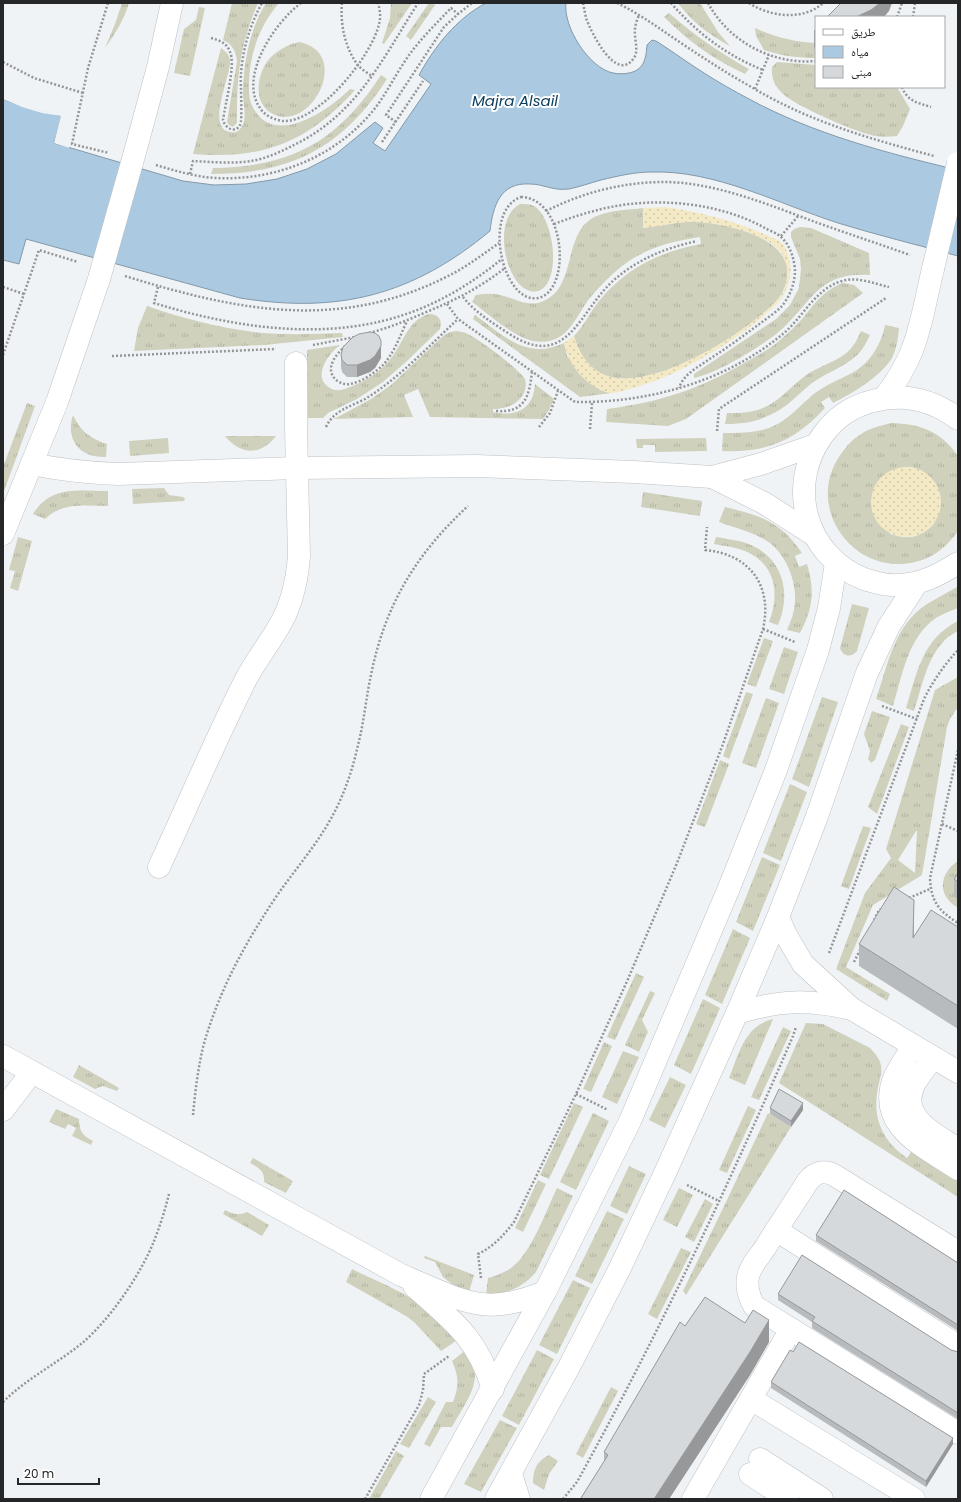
<svg xmlns="http://www.w3.org/2000/svg" width="961" height="1502" font-family="Poppins,'Noto Naskh Arabic',sans-serif">
<style>
.grass{fill:url(#grass-tufts);fill-rule:evenodd}
.sand{fill:url(#sand-dots)}
.water{fill:#abcae1;stroke:#8399a9}
.pier{fill:#f0f3f6}
.lines{fill:none;stroke-linecap:round;stroke-linejoin:round}
.minor-casing{stroke:#bec1c4;stroke-width:23}
.path{stroke:#939597;stroke-width:2.5;stroke-dasharray:2 2;stroke-linecap:butt}
.minor{stroke:#fff;stroke-width:22}
.minor-bridge-casing{stroke:#bec1c4;stroke-width:23;stroke-linecap:butt}
.minor-bridge{stroke:#fff;stroke-width:22}
.wall{fill:#b8bbbd}
.shaded-wall{fill:#96989a}
.building{fill:#d6d9dc;stroke:#96989a}
.labels{text-anchor:middle;dominant-baseline:central;stroke-width:4;stroke-linejoin:round;paint-order:stroke}
.water-label{font-size:15px;font-style:italic;fill:#0b3f60;stroke:#fff}
</style>
<defs>
<pattern id="grass-tufts" width="24" height="20" patternUnits="userSpaceOnUse"><rect width="24" height="20" fill="#cfd1bc"/><path d="M3 7l-1-3M5 7V3M7 7l1-3M15 17l-1-3M17 17v-4M19 17l1-3" fill="none" stroke="#b2b3a2"/></pattern>
<pattern id="sand-dots" width="8" height="8" patternUnits="userSpaceOnUse"><rect width="8" height="8" fill="#f3e9c4"/><path d="M2 2h.1M6 6h.1" fill="none" stroke="#d0c8a8" stroke-width="1.8" stroke-linecap="round"/></pattern>
</defs>
<rect width="100%" height="100%" fill="#f0f3f6"/>
<g class="grass">
<path d="M 122,3 L 129,3 C 124,20 115,34 105,48 L 115,24 Z"/>
<path d="M 232,3 L 258,3 C 239,48 237,76 237,123 L 233,127 L 229,125 L 227,122 L 237,61 C 236,51 232,44 223,40 Z"/>
<path d="M 266,3 L 279,3 C 259,26 249,56 249,85 C 249,91 249,98 251,103 C 270,151 328,111 350,89 L 355,90 C 308,142 263,160 193,154 L 221,48 C 225,51 229,54 230,60 C 232,74 205,128 230,132 C 234,133 238,132 240,129 C 249,120 242,102 243,90 C 244,60 250,29 266,3 Z"/>
<path d="M 391,3 L 412,3 L 384,44 L 382,43 L 390,18 Z"/>
<path d="M 429,3 L 435,5 L 411,40 L 406,36 Z"/>
<path d="M 678,3 L 700,3 L 718,32 L 730,46 C 709,35 692,22 678,3 Z"/>
<path d="M 199,7 L 205,8 L 190,76 L 174,73 L 184,29 L 196,20 Z"/>
<path d="M 669,13 C 694,35 720,53 749,69 L 745,74 C 713,59 689,42 664,17 Z"/>
<path d="M 755,28 C 775,37 794,42 816,43 L 816,58 C 798,58 782,56 764,50 L 756,36 Z"/>
<path d="M 299,42 C 353,53 311,133 273,114 C 251,103 257,70 272,56 C 280,49 289,44 299,42 Z"/>
<path d="M 777,62 L 816,65 L 816,87 L 897,87 L 910,109 L 903,126 L 897,136 C 889,137 882,137 875,136 C 856,132 794,106 781,92 C 774,85 771,77 772,67 Z"/>
<path d="M 381,75 L 387,79 C 343,147 292,174 211,174 L 213,168 C 292,167 338,141 381,75 Z"/>
<path d="M 520,204 C 524,204 529,204 532,205 C 554,214 563,283 538,291 C 509,299 488,221 520,204 Z"/>
<path d="M 643,208 L 643,228 C 661,226 680,221 698,222 C 734,224 808,242 782,293 C 777,302 768,309 761,315 C 729,342 659,384 616,378 C 593,375 580,357 574,336 C 584,326 590,312 599,301 C 626,268 659,252 701,244 L 700,237 C 674,241 650,247 629,261 C 613,272 601,285 589,299 C 573,321 567,346 533,341 C 515,338 487,313 472,302 L 476,295 C 484,294 492,293 500,295 C 514,298 526,307 541,302 C 579,289 561,230 597,216 C 611,210 628,210 643,208 Z"/>
<path d="M 800,227 L 811,228 L 869,253 L 870,275 C 820,271 813,300 782,329 C 766,344 715,375 694,378 L 694,374 L 776,319 L 790,305 L 799,288 L 801,269 L 800,259 L 791,237 L 791,232 L 794,229 Z"/>
<path d="M 842,283 L 854,285 L 863,293 L 686,419 L 668,426 L 606,422 L 607,409 C 659,402 698,390 744,363 C 756,356 769,350 780,340 C 787,334 795,327 802,319 C 815,303 822,292 842,283 Z"/>
<path d="M 147,306 C 185,319 223,329 263,333 C 289,335 316,334 342,333 L 343,337 L 264,345 L 134,351 L 138,328 Z"/>
<path d="M 429,314 C 438,314 443,320 440,329 L 407,361 L 383,382 L 357,399 L 328,413 L 323,418 L 308,418 L 307,350 L 340,345 C 329,353 311,377 330,388 C 336,392 343,390 350,387 C 366,381 382,371 392,357 C 405,340 407,321 429,314 Z"/>
<path d="M 475,315 C 503,335 527,361 564,343 L 567,356 L 600,390 L 612,393 L 580,397 L 473,319 Z"/>
<path d="M 885,325 L 899,328 C 898,338 897,348 892,358 C 880,377 853,393 833,403 L 829,397 L 821,402 L 825,408 C 795,441 766,453 722,451 L 723,433 C 738,433 754,433 769,428 C 788,421 800,405 815,393 C 826,385 838,380 850,374 C 869,365 881,345 885,325 Z"/>
<path d="M 457,331 C 460,332 464,332 466,333 C 479,339 518,368 525,379 C 530,398 510,410 493,409 L 493,412 C 516,417 533,410 535,384 L 554,399 L 549,410 L 543,419 L 430,417 L 418,389 L 404,395 L 413,417 L 334,419 L 371,399 L 391,385 L 443,336 L 450,332 Z"/>
<path d="M 861,331 L 870,335 C 866,343 863,350 856,356 C 844,367 826,373 812,383 C 798,394 787,408 770,415 C 756,422 741,424 725,424 L 727,413 C 739,413 751,413 763,408 C 780,401 790,387 805,376 C 817,367 833,363 845,354 C 853,348 857,340 861,331 Z"/>
<path d="M 27,403 L 35,406 L 3,494 L 3,467 Z"/>
<path d="M 73,415 C 80,431 91,439 107,444 L 106,457 C 80,458 65,440 73,415 Z"/>
<path d="M 891,423 C 920,424 941,431 958,456 L 958,531 C 947,547 933,558 915,562 C 853,577 803,506 841,454 C 846,447 852,439 860,435 C 869,428 880,426 891,423 ZM 911,467 L 923,471 L 934,524 C 919,538 909,540 890,534 L 873,491 C 882,473 891,468 911,467 Z"/>
<path d="M 276,436 C 261,456 240,455 225,436 Z"/>
<path d="M 168,438 L 169,453 L 130,456 L 129,441 Z"/>
<path d="M 706,438 L 707,451 L 655,452 L 655,445 L 643,445 L 643,448 L 637,448 L 636,439 Z"/>
<path d="M 164,488 L 169,495 L 183,497 L 185,499 L 184,501 L 133,504 L 132,489 Z"/>
<path d="M 108,491 L 108,506 C 85,506 62,502 45,519 L 33,514 C 51,485 78,491 108,491 Z"/>
<path d="M 643,492 L 702,501 L 700,516 L 641,507 Z"/>
<path d="M 725,507 C 760,515 781,522 802,553 L 795,556 L 799,567 L 807,564 C 815,591 813,608 800,633 L 787,630 C 790,623 793,616 794,609 C 799,586 787,554 767,541 C 753,532 735,528 719,522 Z"/>
<path d="M 18,537 L 32,541 L 18,591 L 10,588 L 15,571 L 9,570 Z"/>
<path d="M 716,537 C 726,539 737,540 746,543 C 783,556 792,592 778,625 L 769,622 C 780,594 776,564 745,551 C 735,547 724,546 714,544 Z"/>
<path d="M 957,587 L 958,608 C 950,611 942,614 936,618 C 908,637 902,676 893,706 L 876,699 C 888,665 894,625 927,604 C 937,598 947,593 957,587 Z"/>
<path d="M 852,604 L 869,608 L 857,651 C 851,658 843,657 840,648 Z"/>
<path d="M 958,621 L 958,631 C 929,644 923,684 914,711 L 906,708 C 917,673 922,639 958,621 Z"/>
<path d="M 764,638 L 773,641 L 756,687 L 747,684 Z"/>
<path d="M 784,647 L 798,652 L 784,694 L 769,689 Z"/>
<path d="M 958,677 L 958,707 L 950,719 L 947,727 L 922,875 L 873,905 L 846,967 L 890,994 L 887,1001 L 836,969 L 865,893 L 891,858 L 886,849 L 935,690 ZM 916,831 L 917,831 L 915,873 L 898,860 Z"/>
<path d="M 746,692 L 753,694 L 729,759 L 723,756 Z"/>
<path d="M 822,697 L 838,702 L 809,787 L 792,779 Z"/>
<path d="M 766,698 L 779,703 L 756,768 L 742,763 Z"/>
<path d="M 872,711 L 890,717 L 875,760 L 871,763 L 868,759 L 870,751 L 864,734 Z"/>
<path d="M 901,724 L 909,727 L 877,814 L 868,807 Z"/>
<path d="M 720,760 L 729,764 L 705,827 L 696,824 Z"/>
<path d="M 790,784 L 807,792 L 781,861 L 763,853 Z"/>
<path d="M 863,826 L 871,828 L 849,889 L 841,886 Z"/>
<path d="M 762,857 L 780,865 L 753,931 L 736,922 Z"/>
<path d="M 958,861 L 958,907 L 957,907 C 936,895 940,872 958,861 Z"/>
<path d="M 733,929 L 750,938 L 722,1004 L 705,995 Z"/>
<path d="M 636,973 L 644,977 L 615,1040 L 607,1037 Z"/>
<path d="M 650,991 L 655,993 L 642,1020 L 648,1032 L 639,1052 L 625,1045 Z"/>
<path d="M 703,999 L 720,1008 L 691,1074 L 674,1065 Z"/>
<path d="M 773,1019 L 745,1085 L 729,1078 C 739,1054 744,1026 773,1019 Z"/>
<path d="M 806,1023 L 823,1024 L 870,1048 C 888,1066 880,1073 877,1094 C 873,1121 885,1143 907,1158 L 912,1151 L 958,1180 L 958,1197 L 779,1083 Z"/>
<path d="M 783,1027 L 791,1031 L 759,1100 L 751,1097 Z"/>
<path d="M 604,1042 L 612,1046 L 591,1092 L 583,1089 Z"/>
<path d="M 623,1051 L 639,1057 L 617,1104 L 602,1097 Z"/>
<path d="M 79,1065 L 119,1088 L 117,1091 L 103,1086 L 95,1089 L 73,1077 Z"/>
<path d="M 670,1077 L 686,1085 L 665,1128 L 649,1120 Z"/>
<path d="M 574,1103 L 583,1107 L 549,1179 L 540,1175 Z"/>
<path d="M 748,1106 L 756,1110 L 727,1173 L 719,1170 Z"/>
<path d="M 56,1109 L 79,1119 C 79,1131 83,1136 93,1141 L 91,1145 L 72,1136 L 76,1128 L 68,1124 L 65,1129 L 49,1122 Z"/>
<path d="M 593,1113 L 609,1121 L 576,1190 L 560,1182 Z"/>
<path d="M 768,1113 L 791,1127 L 686,1295 L 683,1291 L 726,1202 Z"/>
<path d="M 253,1158 L 293,1181 L 286,1193 L 264,1182 C 265,1171 259,1168 250,1163 Z"/>
<path d="M 629,1166 L 646,1174 L 627,1214 L 610,1206 Z"/>
<path d="M 538,1180 L 546,1184 L 523,1232 L 515,1228 Z"/>
<path d="M 557,1188 L 573,1196 L 536,1272 C 522,1288 507,1294 486,1295 L 488,1278 C 496,1276 504,1273 511,1268 C 531,1254 546,1211 557,1188 Z"/>
<path d="M 679,1188 L 693,1195 L 677,1227 L 663,1220 Z"/>
<path d="M 705,1199 L 713,1204 L 694,1242 L 685,1237 Z"/>
<path d="M 225,1210 C 233,1214 238,1216 247,1212 L 269,1225 L 262,1236 L 223,1214 Z"/>
<path d="M 607,1211 L 624,1219 L 592,1284 L 575,1276 Z"/>
<path d="M 681,1248 L 691,1252 L 657,1319 L 648,1314 Z"/>
<path d="M 425,1256 L 474,1275 L 469,1292 L 457,1288 L 443,1277 L 435,1262 L 424,1258 Z"/>
<path d="M 352,1269 C 374,1280 398,1289 418,1303 C 432,1314 445,1328 456,1341 L 441,1351 L 414,1322 L 406,1316 L 346,1282 Z"/>
<path d="M 573,1280 L 590,1288 L 557,1354 L 539,1345 Z"/>
<path d="M 466,1350 C 469,1357 474,1364 475,1371 C 477,1390 461,1410 452,1427 L 441,1427 L 430,1447 L 424,1444 L 446,1402 L 453,1402 C 459,1387 459,1376 452,1361 Z"/>
<path d="M 537,1350 L 554,1359 L 519,1425 L 502,1416 Z"/>
<path d="M 611,1387 L 618,1391 L 583,1458 L 576,1454 Z"/>
<path d="M 428,1397 L 436,1402 L 409,1448 L 400,1444 Z"/>
<path d="M 500,1420 L 517,1428 L 481,1492 L 464,1484 Z"/>
<path d="M 396,1451 L 404,1456 L 379,1499 L 369,1499 Z"/>
<path d="M 549,1455 L 558,1461 L 549,1474 L 544,1490 L 533,1483 C 533,1469 537,1461 549,1455 Z"/>
</g>
<g class="sand">
<path d="M 665,207 C 699,212 732,220 764,234 C 770,237 778,239 783,244 C 787,250 789,257 790,264 C 792,274 788,287 783,296 C 780,302 774,307 769,311 C 749,329 727,344 704,357 C 680,371 654,383 626,390 C 622,391 616,393 611,393 C 607,393 601,390 597,388 C 579,378 569,363 564,343 L 574,336 C 580,357 593,375 616,378 C 659,384 729,342 761,315 C 768,309 776,303 781,296 C 784,290 787,283 787,276 C 788,266 785,255 777,248 C 762,233 719,223 697,222 C 680,221 661,226 643,228 L 643,208 Z"/>
<circle cx="906" cy="502" r="35"/>
</g>
<path class="water" d="M 486,3 L 566,3 C 563,27 589,68 613,73 C 618,74 624,74 629,73 C 644,70 646,59 647,45 L 652,40 L 656,41 C 672,51 688,63 704,73 C 718,82 734,91 749,99 C 814,134 886,153 958,170 L 958,256 C 918,245 877,235 838,223 C 779,204 715,170 652,172 C 634,172 618,176 601,180 C 590,183 579,187 569,189 C 552,191 544,184 530,184 C 500,182 493,206 490,231 C 413,295 339,314 240,298 L 26,239 L 19,264 L 3,260 L 3,99 C 22,107 41,112 62,116 L 54,143 L 183,181 L 214,185 L 246,184 L 277,179 L 307,169 L 336,154 L 375,122 L 383,128 L 373,143 L 385,151 L 431,84 L 419,75 C 435,46 456,19 486,3 Z"/>
<path class="pier" d="M 3,97 L 23,105 L 42,111 L 63,114 L 64,116 L 57,142 L 69,146 L 69,148 L 54,143 L 61,116 L 42,113 L 22,107 L 3,99 Z"/>
<g class="lines">
<g class="minor-casing">
<g id="minor">
<path d="M 135,152 L 158,67 L 172,3"/>
<path d="M 884,398 C 895,384 904,369 911,353 C 922,326 926,297 933,269"/>
<path d="M 958,419 C 933,400 904,393 873,401 C 852,406 834,419 822,436 C 786,487 806,556 864,579 C 874,582 886,586 897,585 C 920,585 939,575 958,563"/>
<path d="M 32,464 C 61,470 89,473 118,474 L 296,468 L 476,466 L 634,472 L 712,477 L 764,463 L 815,445"/>
<path d="M 712,477 L 764,503 L 814,535"/>
<path d="M 3,534 L 57,402 L 99,279"/>
<path d="M 159,867 C 187,807 213,745 243,685 C 253,664 267,647 278,628 C 292,606 297,581 299,556 L 296,427 L 296,363"/>
<path d="M 778,917 L 786,935 L 803,964 L 852,1009 L 958,1072"/>
<path d="M 737,1013 C 780,1000 808,999 852,1009"/>
<path d="M 913,1046 C 907,1056 899,1067 894,1078 C 876,1127 925,1147 958,1169"/>
<path d="M 3,1056 L 401,1275 C 426,1285 455,1301 482,1304 C 503,1307 525,1300 545,1292"/>
<path d="M 933,1058 C 927,1066 920,1074 915,1083 C 897,1117 935,1134 958,1149"/>
<path d="M 3,1110 L 32,1072"/>
<path d="M 776,1230 L 958,1346"/>
<path d="M 958,1252 L 834,1175 C 824,1170 815,1172 808,1181 C 794,1203 779,1225 765,1248 C 759,1257 750,1266 748,1277 C 746,1288 749,1297 754,1306 L 958,1433"/>
<path d="M 414,1286 C 452,1320 477,1337 493,1389"/>
<path d="M 751,1399 L 914,1499"/>
<path d="M 760,1459 L 822,1499"/>
<path d="M 511,1474 L 519,1499"/>
<path d="M 750,1474 L 788,1499"/>
<path d="M 431,1499 L 545,1292 L 630,1121 L 729,888 L 776,770 L 818,650 L 829,608 L 836,563"/>
<path d="M 496,1499 L 569,1367 L 619,1270 L 665,1173 L 737,1013 L 778,917 L 816,819 L 867,673 L 889,626 L 917,583"/>
<path d="M 693,1499 L 791,1329"/>
</g>
</g>
<g class="path">
<path d="M 108,3 L 88,68 L 72,144 L 109,153"/>
<path d="M 301,3 C 275,22 238,77 260,108 C 264,115 274,120 283,121 C 318,123 372,56 379,24 C 381,17 380,10 378,3"/>
<path d="M 342,3 C 340,24 345,47 357,64 C 361,69 367,73 372,76"/>
<path d="M 583,3 C 584,8 585,13 586,18 C 591,32 616,84 634,58 C 639,50 634,39 635,30 C 635,25 637,20 639,15"/>
<path d="M 617,3 C 640,14 660,29 681,43 C 705,59 728,74 753,88 C 810,122 871,139 934,156"/>
<path d="M 671,3 C 697,33 726,55 763,70"/>
<path d="M 708,3 C 729,42 773,65 816,61"/>
<path d="M 749,3 C 770,17 804,21 823,3"/>
<path d="M 897,17 L 902,3"/>
<path d="M 913,17 L 915,3"/>
<path d="M 211,38 C 219,40 227,43 230,52 C 236,64 225,105 223,120 C 225,128 235,134 240,125 C 243,121 240,83 241,73 C 243,48 250,25 262,3"/>
<path d="M 3,62 L 34,78 L 83,93"/>
<path d="M 902,87 C 907,101 918,103 931,107"/>
<path d="M 755,89 L 769,55"/>
<path d="M 396,122 L 386,115 L 444,27 L 458,14 L 472,3"/>
<path d="M 382,142 L 423,81"/>
<path d="M 156,165 C 176,171 196,177 216,178 C 277,181 338,156 376,107 C 387,92 395,76 405,61 C 418,41 435,25 451,8 L 458,14"/>
<path d="M 190,174 L 193,161 C 212,162 232,164 251,161 C 265,159 280,152 294,145 C 357,114 382,60 418,3"/>
<path d="M 521,197 C 566,198 572,291 538,298 C 503,305 481,211 521,197 Z"/>
<path d="M 546,211 C 582,193 619,183 660,182 C 713,181 769,205 818,223 C 849,234 879,244 910,255"/>
<path d="M 554,224 C 578,215 603,207 630,204 C 675,199 725,206 765,228 C 770,231 777,233 781,237 C 790,245 794,258 795,270 C 795,283 790,296 782,306 C 775,313 766,319 758,325 C 743,336 727,348 711,358 C 699,367 684,373 679,388"/>
<path d="M 781,236 L 799,215"/>
<path d="M 125,276 C 235,310 337,332 446,277 C 465,268 482,255 499,243"/>
<path d="M 3,287 L 24,294"/>
<path d="M 158,287 L 154,303 C 238,329 337,344 422,308 C 451,296 477,279 502,259"/>
<path d="M 463,297 C 475,312 491,322 508,333 C 568,373 579,310 615,279 C 640,258 666,248 697,241"/>
<path d="M 447,304 L 458,319 L 575,402 C 650,403 727,381 784,333 C 804,316 815,289 842,281 C 857,276 875,284 889,287"/>
<path d="M 369,333 C 388,328 406,321 424,313 C 455,300 478,289 505,268"/>
<path d="M 313,345 L 355,337"/>
<path d="M 345,346 C 336,355 324,368 336,380 C 340,383 345,385 350,384 C 362,382 376,372 384,364 C 395,351 400,336 407,321"/>
<path d="M 3,355 L 39,250 L 78,262"/>
<path d="M 112,356 L 276,349"/>
<path d="M 496,411 C 525,413 529,397 532,372"/>
<path d="M 326,427 C 334,410 350,407 365,399 C 397,380 430,345 458,319"/>
<path d="M 539,427 L 550,413 L 558,391"/>
<path d="M 590,429 L 592,403"/>
<path d="M 717,431 L 719,409 L 886,298"/>
<path d="M 763,629 L 795,642"/>
<path d="M 882,706 L 917,719"/>
<path d="M 958,750 L 930,878 C 931,902 939,911 958,923"/>
<path d="M 942,824 L 958,831"/>
<path d="M 909,898 L 930,889"/>
<path d="M 874,920 L 879,910 L 884,908"/>
<path d="M 829,953 L 924,699 C 933,681 944,665 958,650"/>
<path d="M 854,962 L 860,950"/>
<path d="M 576,1094 L 608,1110"/>
<path d="M 193,1115 C 195,1092 198,1069 203,1047 C 219,990 245,943 278,894 C 297,867 319,842 334,813 C 345,792 353,768 358,745 C 364,722 366,698 371,675 C 385,605 416,554 468,506"/>
<path d="M 687,1185 L 719,1201"/>
<path d="M 481,1278 L 478,1254 C 493,1247 504,1235 514,1222 L 576,1094 L 628,979 L 677,863 L 723,744 L 763,629 C 773,585 749,554 705,550 L 707,527"/>
<path d="M 3,1402 C 26,1379 56,1364 81,1344 C 109,1321 141,1274 154,1241 C 160,1226 165,1210 169,1194"/>
<path d="M 365,1499 L 419,1405 L 423,1390 L 424,1374 L 449,1356"/>
<path d="M 563,1499 L 577,1482 C 657,1337 728,1187 793,1036 L 796,1027"/>
</g>
<use href="#minor" class="minor"/>
<g class="minor-bridge-casing">
<g id="minor-bridge">
<path d="M 933,269 L 958,163"/>
<path d="M 99,279 L 135,152"/>
</g>
</g>
<use href="#minor-bridge" class="minor-bridge"/>
</g>
<g class="wall">
<path d="M 381,353 L 381,358 L 375,368 L 370,372 L 357,377 L 347,377 L 342,372 L 341,367 L 341,355 Z"/>
<path d="M 958,873 L 958,899 L 954,897 L 954,879 Z"/>
<path d="M 914,922 L 914,937 L 958,927 L 958,1029 L 859,966 L 859,944 Z"/>
<path d="M 770,1108 L 803,1110 L 791,1127 L 770,1114 Z"/>
<path d="M 816,1235 L 958,1263 L 958,1331 L 816,1241 Z"/>
<path d="M 778,1294 L 958,1352 L 958,1419 L 812,1328 L 812,1322 L 778,1300 Z"/>
<path d="M 685,1326 L 769,1342 L 750,1375 L 669,1499 L 581,1499 L 581,1498 L 604,1462 L 604,1452 Z"/>
<path d="M 771,1382 L 953,1444 L 926,1487 L 771,1388 Z"/>
</g>
<g class="shaded-wall">
<path d="M 880,3 L 892,3 L 889,11 L 884,17 L 856,17 Z"/>
<path d="M 814,30 L 816,30 L 816,47 L 814,48 Z"/>
<path d="M 381,341 L 381,358 L 375,368 L 370,372 L 357,377 L 357,365 Z"/>
<path d="M 914,900 L 914,922 L 913,961 L 913,938 Z"/>
<path d="M 803,1103 L 803,1110 L 791,1127 L 791,1121 Z"/>
<path d="M 769,1320 L 769,1342 L 750,1375 L 669,1499 L 654,1499 Z"/>
<path d="M 953,1438 L 953,1444 L 926,1487 L 926,1481 Z"/>
</g>
<g class="building">
<path d="M 841,3 L 880,3 L 871,10 L 856,17 L 827,17 Z"/>
<path d="M 370,332 L 375,333 L 379,336 L 381,341 L 381,346 L 375,356 L 370,360 L 357,365 L 347,365 L 342,360 L 341,355 L 343,347 L 353,337 L 359,334 Z"/>
<path d="M 958,873 L 958,882 L 954,879 Z"/>
<path d="M 894,887 L 914,900 L 913,938 L 931,910 L 958,927 L 958,1006 L 859,944 Z"/>
<path d="M 779,1089 L 803,1103 L 791,1121 L 770,1108 Z"/>
<path d="M 844,1190 L 958,1263 L 958,1325 L 816,1235 Z"/>
<path d="M 802,1255 L 951,1350 L 958,1352 L 958,1413 L 812,1321 L 815,1317 L 778,1294 Z"/>
<path d="M 705,1297 L 745,1323 L 753,1310 L 769,1320 L 750,1352 L 654,1499 L 583,1499 L 581,1498 L 608,1455 L 604,1452 L 680,1322 L 685,1326 Z"/>
<path d="M 799,1342 L 953,1438 L 926,1481 L 771,1382 L 790,1350 L 793,1352 Z"/>
</g>
<g class="labels">
<g class="water-label">
<text x="515" y="100">Majra Alsail</text>
</g>
</g>
<rect width="961" height="1502" fill="none" stroke="#252627" stroke-width="8"/>
<rect x="815" y="16" width="130" height="72" fill="#ffffff" stroke="#a8a8a9"/>
<rect x="823" y="29" width="20" height="6" fill="#ffffff" stroke="#a8a8a9"/>
<text x="851" y="36" font-size="12" fill="#252627">طريق</text>
<rect x="823" y="46" width="20" height="12" fill="#abcae1" stroke="#a8a8a9"/>
<text x="851" y="56" font-size="12" fill="#252627">مياه</text>
<rect x="823" y="66" width="20" height="12" fill="#d6d9dc" stroke="#a8a8a9"/>
<text x="851" y="76" font-size="12" fill="#252627">مبنى</text>
<path d="M18 1478v6h81v-6" fill="none" stroke="#252627" stroke-width="2"/>
<text x="24" y="1478" font-size="12" fill="#252627" stroke="#ffffff" stroke-width="3" paint-order="stroke">20 m</text>
</svg>
